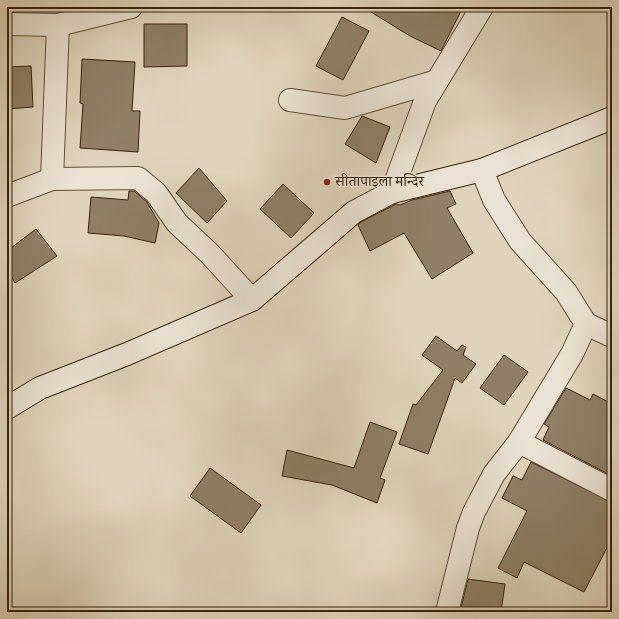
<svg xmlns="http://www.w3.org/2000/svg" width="619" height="619" font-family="Vollkorn,'Noto Serif Devanagari',serif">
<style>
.building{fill:#8f7f66;stroke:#38230a}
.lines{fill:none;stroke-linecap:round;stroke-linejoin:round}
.street-casing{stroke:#624f36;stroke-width:24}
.secondary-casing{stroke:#38230a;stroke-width:24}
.street{stroke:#eae3d3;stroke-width:22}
.secondary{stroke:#eae3d3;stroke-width:22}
.poi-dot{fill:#8f2418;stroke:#eae3d3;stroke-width:1.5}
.labels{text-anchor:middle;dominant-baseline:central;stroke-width:3;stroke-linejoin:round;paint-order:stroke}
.poi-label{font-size:15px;fill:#38230a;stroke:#eae3d3;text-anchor:start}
</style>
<rect width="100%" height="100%" fill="#dfd4bb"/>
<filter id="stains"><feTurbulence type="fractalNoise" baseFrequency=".005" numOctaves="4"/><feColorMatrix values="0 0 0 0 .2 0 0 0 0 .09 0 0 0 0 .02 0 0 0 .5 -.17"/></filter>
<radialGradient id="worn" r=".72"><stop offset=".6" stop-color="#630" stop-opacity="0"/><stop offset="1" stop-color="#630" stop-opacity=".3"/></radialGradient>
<g class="building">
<path d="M 363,7 L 463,7 L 441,51 L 410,36 Z"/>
<path d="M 342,17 L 369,31 L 343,80 L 316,66 Z"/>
<path d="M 144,24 L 187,24 L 187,66 L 144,67 Z"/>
<path d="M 82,59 L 135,62 L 132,111 L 140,111 L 138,152 L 80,148 L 83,104 L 80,103 Z"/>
<path d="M 31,66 L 33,107 L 7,109 L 7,67 Z"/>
<path d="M 362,116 L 390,127 L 376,163 L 345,144 Z"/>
<path d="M 199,168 L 227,201 L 207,223 L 176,193 Z"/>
<path d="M 283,184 L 314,213 L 291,238 L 260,209 Z"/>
<path d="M 129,191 L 134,191 L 147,202 L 159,223 L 155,243 L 124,236 L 88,233 L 91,197 L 128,200 Z"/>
<path d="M 450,191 L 456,204 L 447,208 L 473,253 L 432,279 L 404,233 L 370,251 L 358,225 L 361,222 L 396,204 L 400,205 L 412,200 Z"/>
<path d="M 36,229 L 57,256 L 15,283 L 7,269 L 7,251 Z"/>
<path d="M 436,336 L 457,351 L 462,345 L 466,347 L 463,355 L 476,364 L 462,383 L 455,378 L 428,454 L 399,444 L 413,404 L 416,405 L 443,370 L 422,355 Z"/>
<path d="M 504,355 L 528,372 L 504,405 L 480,388 Z"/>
<path d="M 566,388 L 590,400 L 593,394 L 612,404 L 612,476 L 543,440 L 549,427 L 544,424 Z"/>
<path d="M 370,422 L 397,432 L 380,478 L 385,480 L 377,503 L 332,485 L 282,476 L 287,450 L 354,468 Z"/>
<path d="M 531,462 L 612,502 L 612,538 L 584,592 L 524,562 L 517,578 L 498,568 L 527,511 L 502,498 L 513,476 L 522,480 Z"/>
<path d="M 210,468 L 261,505 L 241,533 L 190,496 Z"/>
<path d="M 468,579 L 505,584 L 501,612 L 460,612 Z"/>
</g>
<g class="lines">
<g class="street-casing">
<g id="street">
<path d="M 7,24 L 58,25 L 131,7"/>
<path d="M 58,25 L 52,179 L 138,178 L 156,193 L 177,223 L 210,254 L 252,300"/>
<path d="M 290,100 L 345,108 L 437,81"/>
<path d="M 392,192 L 425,101 L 482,7"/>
<path d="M 7,196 L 52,179"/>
<path d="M 586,324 L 612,336"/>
<path d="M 519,442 L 612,490"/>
<path d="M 447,612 L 468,528 L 474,512 L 494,474 L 519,442 L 572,354 L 586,324 L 566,292 L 520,241 L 494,200 L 482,170"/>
</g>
</g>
<g class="secondary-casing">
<path id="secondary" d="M 7,408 L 40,388 L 127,354 L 252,300 L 354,212 L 392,192 L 482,170 L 612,118"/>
</g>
<use href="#street" class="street"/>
<use href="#secondary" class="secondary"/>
</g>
<circle class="poi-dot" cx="327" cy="182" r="4"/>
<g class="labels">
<g class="poi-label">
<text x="335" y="182">सीतापाइला मन्दिर</text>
</g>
</g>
<rect width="619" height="619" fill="none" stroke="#dfd4bb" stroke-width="24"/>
<rect x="8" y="8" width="603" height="603" fill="none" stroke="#38230a" stroke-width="2"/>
<rect x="12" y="12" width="595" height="595" fill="none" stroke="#38230a"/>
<rect width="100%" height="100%" filter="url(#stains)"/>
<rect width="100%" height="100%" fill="url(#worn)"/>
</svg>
